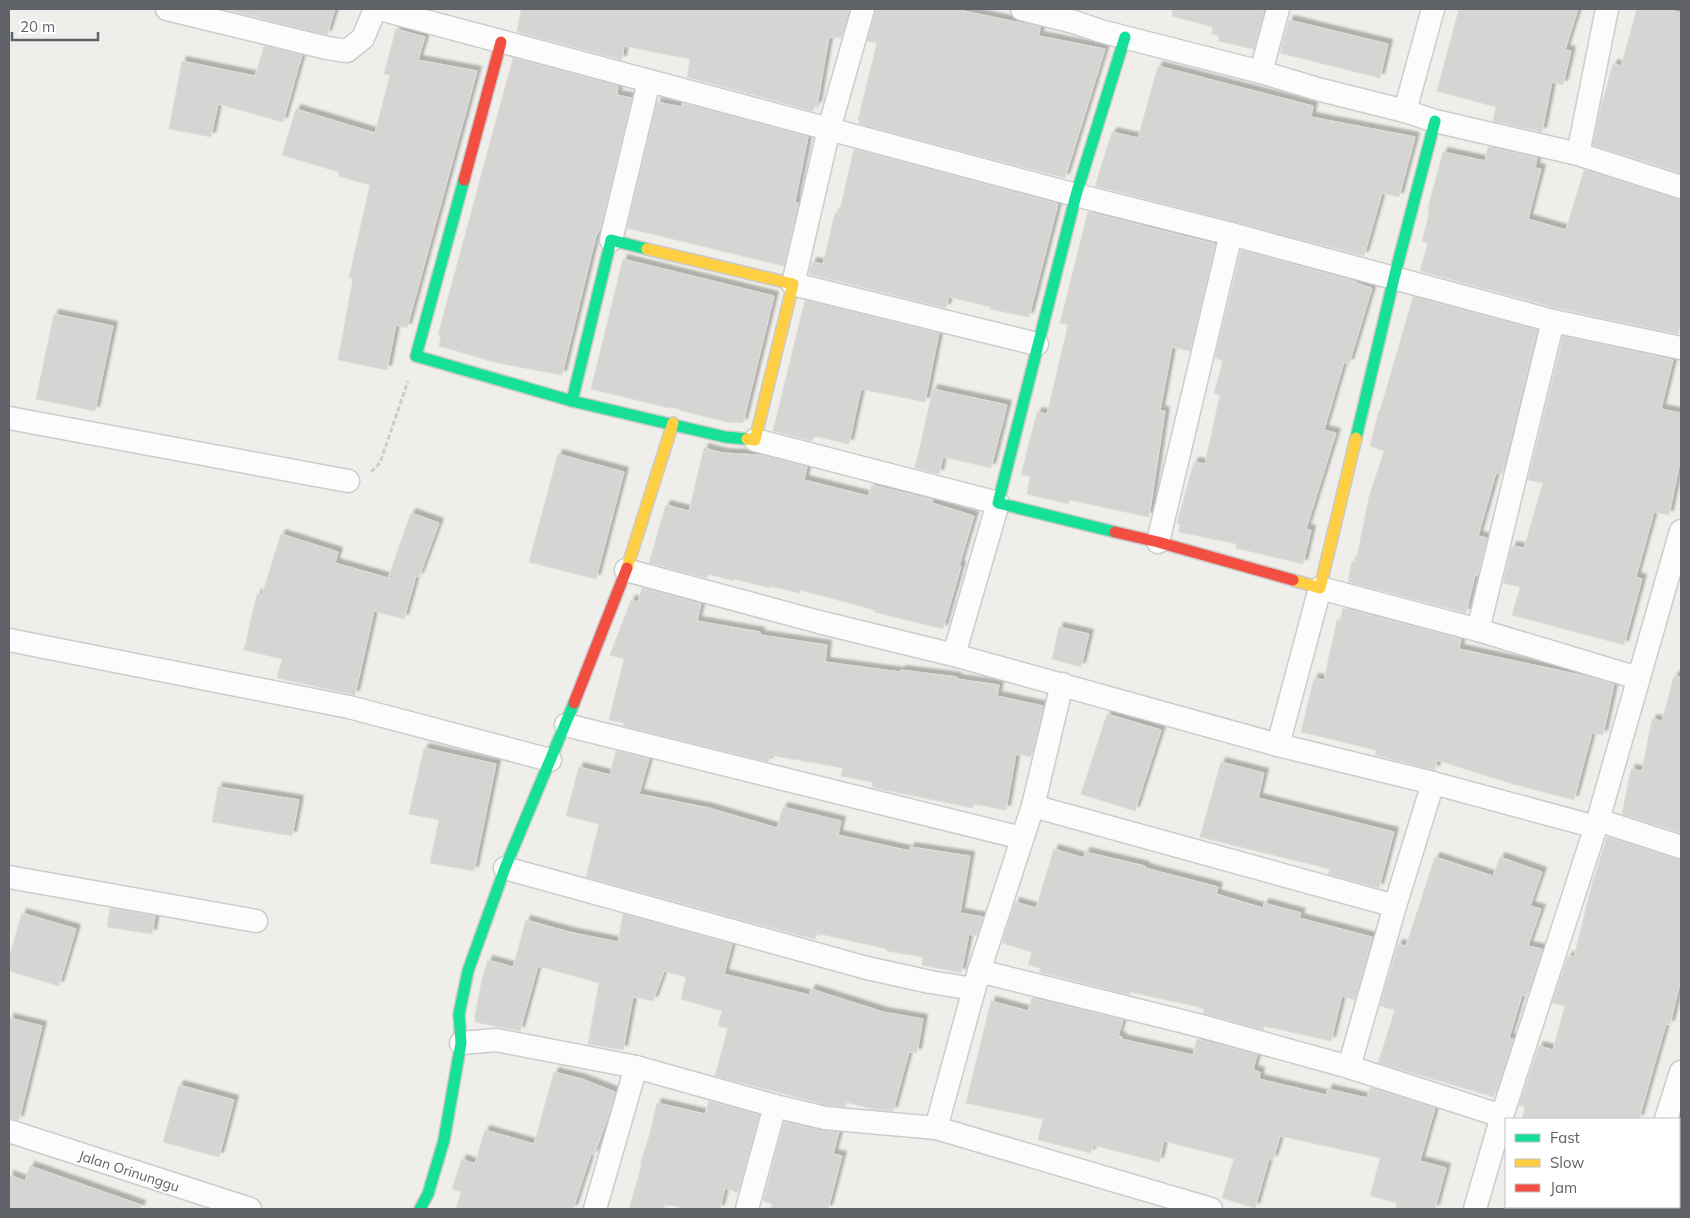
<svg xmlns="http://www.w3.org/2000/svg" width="1690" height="1218" font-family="Mulish,sans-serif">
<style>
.building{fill:#d6d5d3;stroke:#deddd9;filter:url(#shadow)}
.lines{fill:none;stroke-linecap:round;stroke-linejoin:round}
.street-casing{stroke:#cbcccc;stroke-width:25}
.fast-casing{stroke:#cacacb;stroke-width:14}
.slow-casing{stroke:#cacacb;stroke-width:14}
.jam-casing{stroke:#cacacb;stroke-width:14}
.path{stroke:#cacfcc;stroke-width:3;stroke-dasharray:5 2.5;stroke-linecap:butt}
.street{stroke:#fdfcfc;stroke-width:22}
.fast{stroke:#16e098;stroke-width:11}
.slow{stroke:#ffcf43;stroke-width:11}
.jam{stroke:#f24e42;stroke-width:11}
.labels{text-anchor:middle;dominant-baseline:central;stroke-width:4;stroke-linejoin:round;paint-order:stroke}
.street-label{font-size:14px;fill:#5f6368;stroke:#fff}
</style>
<defs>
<filter id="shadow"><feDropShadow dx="4.5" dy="-4.5" stdDeviation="1" flood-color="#0004"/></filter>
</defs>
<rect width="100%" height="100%" fill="#efeeea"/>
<g class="building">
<path d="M 228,9 L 335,9 L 327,35 L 228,10 Z"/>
<path d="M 521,9 L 849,9 L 841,38 L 829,37 L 817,106 L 814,106 L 813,111 L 687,77 L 690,59 L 624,46 L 622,60 L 517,32 Z"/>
<path d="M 876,9 L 954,9 L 1040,27 L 1039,36 L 1105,49 L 1065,178 L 859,124 L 860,121 L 858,120 L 877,43 L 867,41 Z"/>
<path d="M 1173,9 L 1264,9 L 1254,49 L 1218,41 L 1219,36 L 1212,34 L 1213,27 L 1172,16 Z"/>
<path d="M 1459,9 L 1578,9 L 1565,50 L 1571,51 L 1563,85 L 1552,82 L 1542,132 L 1493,121 L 1496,107 L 1437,91 Z"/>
<path d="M 1637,9 L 1667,9 L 1681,13 L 1681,173 L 1593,145 L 1600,110 L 1613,64 L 1621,66 Z"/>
<path d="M 1289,20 L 1388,44 L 1380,78 L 1280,53 Z"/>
<path d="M 396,29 L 425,37 L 418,60 L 477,71 L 407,328 L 396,325 L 387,370 L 338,360 L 353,279 L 349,278 L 370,185 L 338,176 L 339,172 L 282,155 L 296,109 L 375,133 L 390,75 L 384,74 Z"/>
<path d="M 264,46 L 302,55 L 283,122 L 218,104 L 211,137 L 169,129 L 182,61 L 255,76 Z"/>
<path d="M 513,58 L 618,86 L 617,95 L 632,98 L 600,229 L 596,236 L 562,375 L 498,363 L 439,346 L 441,335 L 438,335 Z"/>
<path d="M 1158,66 L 1313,106 L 1311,117 L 1415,137 L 1399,197 L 1382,193 L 1364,256 L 1095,186 L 1112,132 L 1138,138 Z"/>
<path d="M 657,102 L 682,107 L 682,103 L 808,137 L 795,202 L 798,203 L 784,266 L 627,228 Z"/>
<path d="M 1488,147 L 1537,158 L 1535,168 L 1541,169 L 1528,219 L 1566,230 L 1584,170 L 1681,200 L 1681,322 L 1678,334 L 1556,308 L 1420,271 L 1428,243 L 1422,241 L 1429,214 L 1428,214 L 1429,204 L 1443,152 L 1485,161 Z"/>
<path d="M 854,149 L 1058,204 L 1029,317 L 990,309 L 991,307 L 949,297 L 946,308 L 809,274 L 812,262 L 823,264 L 835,213 L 839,214 Z"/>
<path d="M 1088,212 L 1215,244 L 1190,351 L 1172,347 L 1160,411 L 1165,411 L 1149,517 L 1069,500 L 1068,504 L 1027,494 L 1030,476 L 1021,475 L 1037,412 L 1047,414 L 1068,325 L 1060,323 Z"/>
<path d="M 1241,250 L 1357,282 L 1357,283 L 1372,288 L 1349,364 L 1344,362 L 1324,430 L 1336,433 L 1306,529 L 1311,530 L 1303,564 L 1236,548 L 1237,544 L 1179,532 L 1180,524 L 1177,523 L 1194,462 L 1205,464 L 1220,395 L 1214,393 L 1223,361 L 1215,358 Z"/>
<path d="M 623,259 L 774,296 L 743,423 L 728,422 L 682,411 L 677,408 L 669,408 L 591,389 Z"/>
<path d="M 1413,297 L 1537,330 L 1502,474 L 1496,473 L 1478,536 L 1487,538 L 1478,575 L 1475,575 L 1466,613 L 1348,582 L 1352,561 L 1356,562 L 1369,497 L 1384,451 L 1370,446 L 1379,410 L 1380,411 Z"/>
<path d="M 805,300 L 939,333 L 925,402 L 861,389 L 849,444 L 814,436 L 812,441 L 773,431 Z"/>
<path d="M 54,314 L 113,326 L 95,411 L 36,399 Z"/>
<path d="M 1563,336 L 1673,360 L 1661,409 L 1681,413 L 1681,456 L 1669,515 L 1654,512 L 1636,577 L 1642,579 L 1624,645 L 1512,615 L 1520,587 L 1503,583 L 1512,546 L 1524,548 L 1543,483 L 1528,480 Z"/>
<path d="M 933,389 L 1007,405 L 991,468 L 943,457 L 939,474 L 915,468 Z"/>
<path d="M 704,448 L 723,453 L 760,455 L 807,467 L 804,480 L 868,496 L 872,485 L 933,500 L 932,503 L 974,516 L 959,566 L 961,566 L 943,629 L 874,612 L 875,610 L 800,590 L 799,593 L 771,586 L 770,588 L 734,579 L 734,581 L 708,574 L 707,578 L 649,563 L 666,505 L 689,511 Z"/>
<path d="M 558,454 L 624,472 L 596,579 L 529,562 Z"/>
<path d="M 411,513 L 439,523 L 419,577 L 416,576 L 404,619 L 374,611 L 355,695 L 277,678 L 282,659 L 244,650 L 257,594 L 262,595 L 281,534 L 338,552 L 335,563 L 388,578 Z"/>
<path d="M 642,588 L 701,604 L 697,621 L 760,632 L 760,635 L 827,645 L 825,662 L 900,672 L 901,670 L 957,677 L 957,679 L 999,685 L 997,696 L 1043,706 L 1031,757 L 1016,754 L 1006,810 L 974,804 L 973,808 L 884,790 L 872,787 L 873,782 L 841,776 L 843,768 L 770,755 L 768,762 L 623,726 L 624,723 L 609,720 L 624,659 L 610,655 L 631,600 L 638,602 Z"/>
<path d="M 1343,608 L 1461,639 L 1459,649 L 1585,676 L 1614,684 L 1603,735 L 1592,733 L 1574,800 L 1506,782 L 1437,760 L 1435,770 L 1375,755 L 1376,750 L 1301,732 L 1314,678 L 1324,680 L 1337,620 L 1340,621 Z"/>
<path d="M 1059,627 L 1089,634 L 1081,667 L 1052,659 Z"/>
<path d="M 1674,676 L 1681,677 L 1681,833 L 1622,814 L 1631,769 L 1642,771 L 1652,719 L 1662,721 Z"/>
<path d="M 1107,714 L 1161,730 L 1135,811 L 1081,794 Z"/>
<path d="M 424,748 L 496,764 L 474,871 L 430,863 L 439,820 L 409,814 Z"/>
<path d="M 616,751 L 649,759 L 639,794 L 709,808 L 777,828 L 783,807 L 841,821 L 838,835 L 910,851 L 910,847 L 970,856 L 960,913 L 983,917 L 977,936 L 969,934 L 961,973 L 922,965 L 923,957 L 887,951 L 887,949 L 816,933 L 815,939 L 798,935 L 586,877 L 599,824 L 566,816 L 579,767 L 610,775 Z"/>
<path d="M 1221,762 L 1264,773 L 1258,798 L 1394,832 L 1379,888 L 1328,874 L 1330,869 L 1200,837 Z"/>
<path d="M 218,787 L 299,800 L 292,836 L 212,822 Z"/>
<path d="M 1607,837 L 1681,860 L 1681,978 L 1670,1025 L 1666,1024 L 1639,1119 L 1522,1119 L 1525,1107 L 1519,1105 L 1539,1046 L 1553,1050 L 1565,1006 L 1552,1003 L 1568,956 L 1574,957 L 1592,884 Z"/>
<path d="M 1054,849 L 1084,858 L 1085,852 L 1145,866 L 1145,868 L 1218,887 L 1216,894 L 1263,908 L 1264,903 L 1301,913 L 1299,918 L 1372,937 L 1355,1000 L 1342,996 L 1331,1041 L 1264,1026 L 1263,1030 L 1203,1013 L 1204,1009 L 1194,1006 L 1130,992 L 1130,995 L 1039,972 L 1041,968 L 1028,965 L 1032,952 L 1002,943 L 1015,902 L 1036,908 Z"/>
<path d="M 1435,857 L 1493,876 L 1500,857 L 1542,872 L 1530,906 L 1541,909 L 1528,946 L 1542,949 L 1527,996 L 1522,995 L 1509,1038 L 1513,1039 L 1494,1097 L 1378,1063 L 1395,1010 L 1380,1006 L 1398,944 L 1406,946 Z"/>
<path d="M 110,908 L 155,916 L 152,934 L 107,927 Z"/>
<path d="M 22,913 L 76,929 L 59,986 L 9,971 L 9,958 Z"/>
<path d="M 623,914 L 732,944 L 724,974 L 809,995 L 811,989 L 883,1012 L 923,1019 L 917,1053 L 909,1052 L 893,1111 L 872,1109 L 846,1102 L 845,1107 L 827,1105 L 715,1076 L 728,1028 L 718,1026 L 722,1011 L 681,999 L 686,977 L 664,971 L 653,1001 L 633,997 L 623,1050 L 588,1044 L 599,983 L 538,966 L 520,1031 L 475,1022 L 475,1015 L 483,975 L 488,960 L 513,967 L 526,920 L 569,932 L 618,942 Z"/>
<path d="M 1032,998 L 1123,1020 L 1118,1036 L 1122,1037 L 1121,1039 L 1193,1055 L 1197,1039 L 1257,1055 L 1253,1070 L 1260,1072 L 1259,1079 L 1326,1095 L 1328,1089 L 1367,1098 L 1370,1088 L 1435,1108 L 1420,1161 L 1446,1168 L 1435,1209 L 1395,1209 L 1397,1203 L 1370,1196 L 1380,1158 L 1280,1136 L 1273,1160 L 1269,1159 L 1255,1208 L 1222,1198 L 1234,1159 L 1164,1141 L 1159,1162 L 1093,1145 L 1091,1153 L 1038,1140 L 1043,1119 L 966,1103 L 991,1001 L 1028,1011 Z"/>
<path d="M 9,1018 L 42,1026 L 19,1120 L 9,1118 Z"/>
<path d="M 554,1072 L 582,1079 L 615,1092 L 606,1122 L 594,1155 L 591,1154 L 573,1209 L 456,1209 L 461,1192 L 452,1189 L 462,1159 L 475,1164 L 485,1130 L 534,1144 Z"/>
<path d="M 179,1085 L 234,1100 L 219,1157 L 163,1142 Z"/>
<path d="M 709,1101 L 759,1115 L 738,1193 L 725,1188 L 720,1209 L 687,1209 L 665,1204 L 664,1209 L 629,1209 L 642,1164 L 640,1164 L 649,1137 L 657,1103 L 705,1114 Z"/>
<path d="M 784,1122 L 822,1131 L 839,1132 L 833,1154 L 842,1156 L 828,1209 L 771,1209 L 772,1204 L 763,1201 Z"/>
<path d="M 30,1166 L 141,1205 L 140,1209 L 9,1209 L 9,1175 L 25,1181 Z"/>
</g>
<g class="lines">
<g class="street-casing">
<g id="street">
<path d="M 167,9 L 327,48 L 347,51 L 363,38 L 375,9"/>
<path d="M 380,9 L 1076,195 L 1231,234 L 1553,321"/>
<path d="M 863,9 L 829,129 L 793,284 L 1037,344"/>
<path d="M 1022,9 L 1074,22 L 1104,32 L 1261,72 L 1321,90 L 1405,111 L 1435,121 L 1578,154 L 1681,187"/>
<path d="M 1261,72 L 1278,9"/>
<path d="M 1405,111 L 1433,9"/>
<path d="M 1578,154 L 1607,9"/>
<path d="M 611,240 L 649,81"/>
<path d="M 9,418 L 348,481"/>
<path d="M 1158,542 L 1231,234"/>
<path d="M 626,570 L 819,622 L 954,655 L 998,503 L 755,440"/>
<path d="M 1478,630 L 1638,678"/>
<path d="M 9,640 L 349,707 L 550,760"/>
<path d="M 954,655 L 1278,745 L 1433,783 L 1596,827"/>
<path d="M 566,725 L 1022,838"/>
<path d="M 1278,745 L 1320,588 L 1478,630 L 1553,321 L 1681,348"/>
<path d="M 1033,806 L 1395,906"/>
<path d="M 1598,820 L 1681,847"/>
<path d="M 505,868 L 867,968 L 930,982 L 974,989"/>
<path d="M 9,877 L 256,921"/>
<path d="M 979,971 L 1201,1026 L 1349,1067 L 1502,1116"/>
<path d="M 461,1043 L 496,1040 L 636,1067 L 775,1106 L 825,1118 L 936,1128 L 1211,1209"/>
<path d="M 1349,1067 L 1395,906 L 1433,783"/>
<path d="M 1666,1119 L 1681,1072"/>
<path d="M 936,1128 L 979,971 L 1033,806 L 1062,684"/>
<path d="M 9,1131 L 250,1209"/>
<path d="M 595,1209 L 636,1067"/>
<path d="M 747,1209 L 775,1106"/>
<path d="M 1475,1209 L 1502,1116 L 1598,820 L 1681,531"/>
<path d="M 1636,1209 L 1637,1207"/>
</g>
</g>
<g class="fast-casing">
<g id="fast">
<path d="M 464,180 L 416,356 L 572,401 L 725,437 L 747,439"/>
<path d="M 572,401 L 611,240 L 647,249"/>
<path d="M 1356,438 L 1394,278 L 1435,121"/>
<path d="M 1115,532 L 998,503 L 1076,195 L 1125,37"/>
<path d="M 420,1209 L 428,1194 L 444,1140 L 461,1043 L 459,1014 L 468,971 L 505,868 L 574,703"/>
</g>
</g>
<g class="slow-casing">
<g id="slow">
<path d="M 647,249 L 793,284 L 755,440 L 747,439"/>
<path d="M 627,568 L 673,423"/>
<path d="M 1293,580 L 1320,588 L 1356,438"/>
</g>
</g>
<g class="jam-casing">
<g id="jam">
<path d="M 464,180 L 501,42"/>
<path d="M 1115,532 L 1158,542 L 1293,580"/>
<path d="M 574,703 L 627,568"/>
</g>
</g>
<path class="path" d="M 371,472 L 380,463 L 408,381"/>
<use href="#street" class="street"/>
<use href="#fast" class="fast"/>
<use href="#slow" class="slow"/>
<use href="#jam" class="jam"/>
</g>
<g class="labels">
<g class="street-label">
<text transform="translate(129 1171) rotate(18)">Jalan Orinunggu</text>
</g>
</g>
<rect width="1690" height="1218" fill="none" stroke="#5f6368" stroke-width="20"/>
<rect x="1505" y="1118" width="175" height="90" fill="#ffffff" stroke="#bfc1c3"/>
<rect x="1515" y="1134" width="25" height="8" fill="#16e098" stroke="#bfc1c3"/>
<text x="1550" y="1143" font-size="15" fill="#5f6368">Fast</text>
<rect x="1515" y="1159" width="25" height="8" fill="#ffcf43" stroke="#bfc1c3"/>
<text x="1550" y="1168" font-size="15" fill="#5f6368">Slow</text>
<rect x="1515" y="1184" width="25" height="8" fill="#f24e42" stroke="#bfc1c3"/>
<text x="1550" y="1193" font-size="15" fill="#5f6368">Jam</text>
<path d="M12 32v8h86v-8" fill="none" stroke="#5f6368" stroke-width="2.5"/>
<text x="20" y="32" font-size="15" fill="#5f6368" stroke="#ffffff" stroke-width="4" paint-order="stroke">20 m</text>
</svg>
